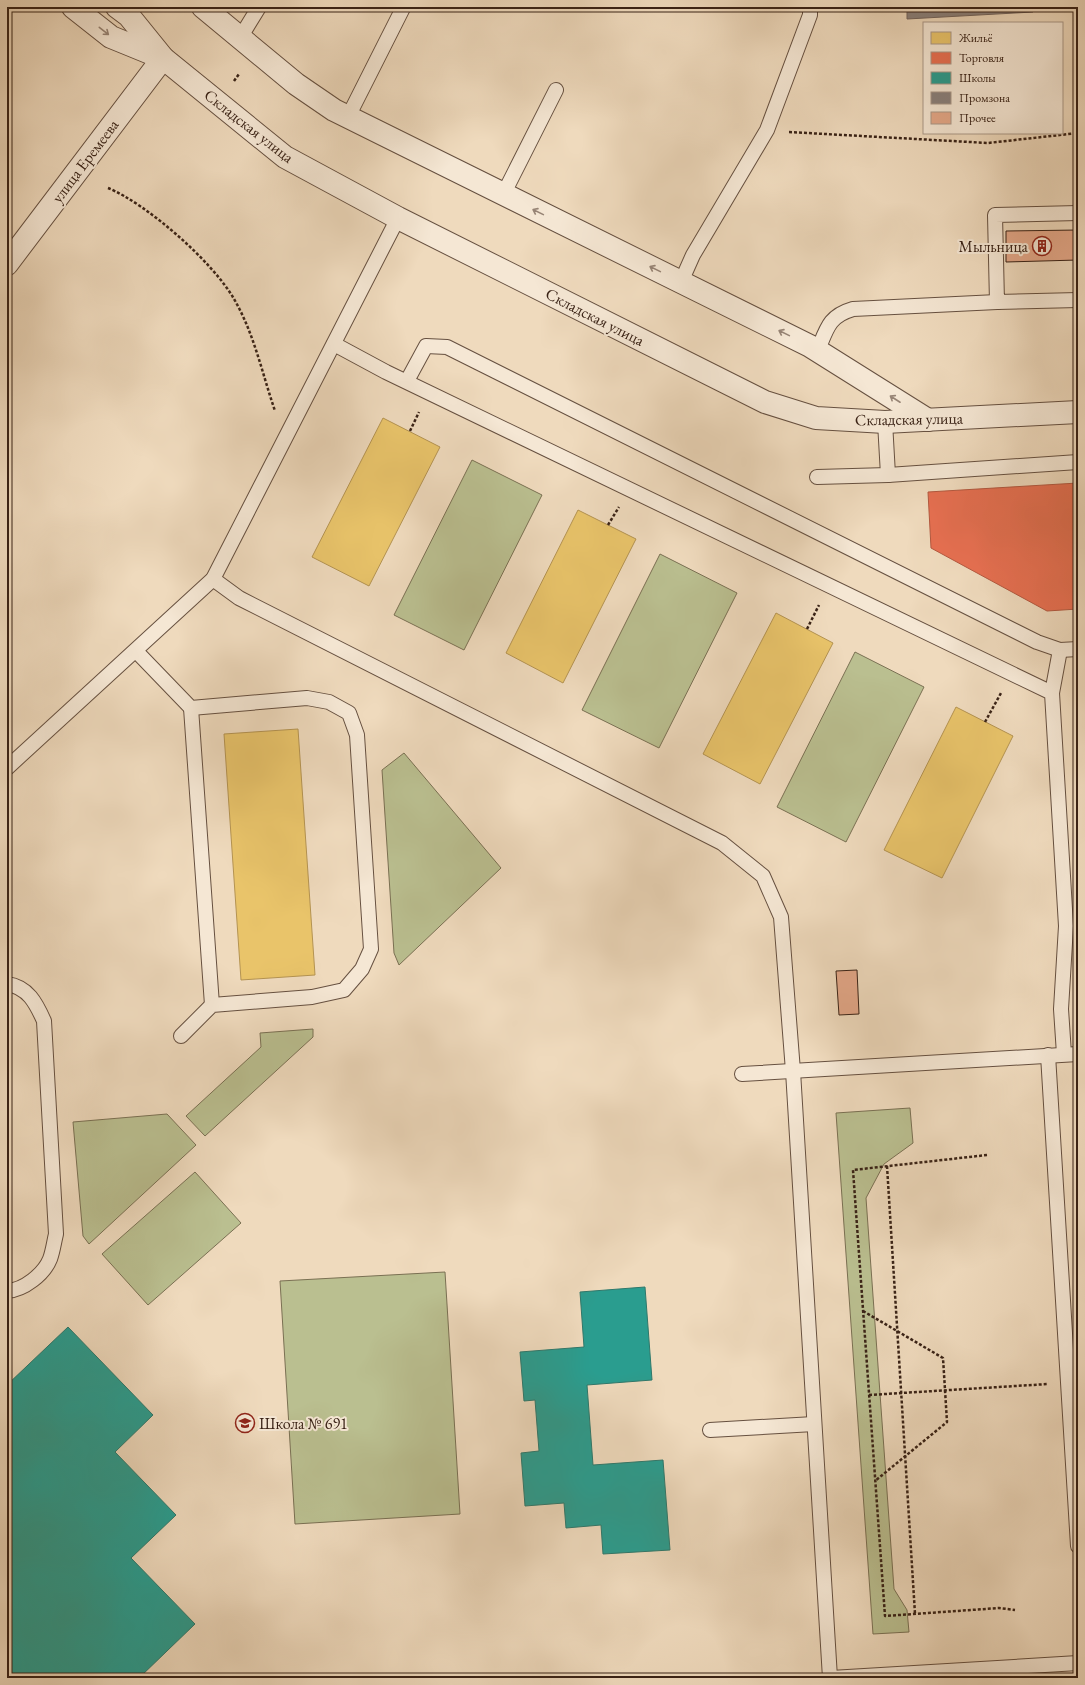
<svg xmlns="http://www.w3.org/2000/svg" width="1085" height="1685" font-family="'EB Garamond',serif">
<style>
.green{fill:#babf90;stroke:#7a7053}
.homes{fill:#e9c46a;stroke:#b49351}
.shops{fill:#e76f51;stroke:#b3583f}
.schools{fill:#2a9d8f;stroke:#2e786b}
.industry{fill:#8a817c;stroke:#72645d}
.building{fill:#e4a889;stroke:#392216}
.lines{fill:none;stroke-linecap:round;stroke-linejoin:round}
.service-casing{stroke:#665040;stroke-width:16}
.minor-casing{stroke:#665040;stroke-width:24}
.tertiary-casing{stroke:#665040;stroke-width:24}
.path{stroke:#392216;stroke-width:2.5;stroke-dasharray:3 2;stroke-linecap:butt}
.service{stroke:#f5e7d4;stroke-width:14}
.minor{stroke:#f5e7d4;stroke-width:22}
.tertiary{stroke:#f5e7d4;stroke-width:22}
.oneway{stroke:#978475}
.labels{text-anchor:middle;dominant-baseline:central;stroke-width:4;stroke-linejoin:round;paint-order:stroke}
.street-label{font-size:16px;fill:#392216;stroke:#f5e7d4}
.poi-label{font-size:16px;fill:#392216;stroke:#f5e7d4;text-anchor:end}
</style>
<rect width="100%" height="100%" fill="#efdabd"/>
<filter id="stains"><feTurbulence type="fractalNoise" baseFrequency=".005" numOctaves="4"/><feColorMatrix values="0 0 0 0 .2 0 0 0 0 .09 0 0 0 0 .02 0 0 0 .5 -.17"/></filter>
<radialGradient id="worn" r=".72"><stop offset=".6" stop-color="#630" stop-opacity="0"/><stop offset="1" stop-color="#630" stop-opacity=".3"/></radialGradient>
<g class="green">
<path d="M 472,460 L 542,495 L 464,650 L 394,615 Z"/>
<path d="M 660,554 L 737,593 L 659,748 L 582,710 Z"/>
<path d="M 855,652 L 924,687 L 846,842 L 777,807 Z"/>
<path d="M 404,753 L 501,868 L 399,965 L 394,953 L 382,770 Z"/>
<path d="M 313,1029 L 313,1037 L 205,1136 L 186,1116 L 261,1047 L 260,1033 Z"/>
<path d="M 910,1108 L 913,1143 L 884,1164 L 866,1198 L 894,1589 L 907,1610 L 909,1632 L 873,1634 L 836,1113 Z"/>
<path d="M 167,1114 L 196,1145 L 89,1244 L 83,1236 L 73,1122 Z"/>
<path d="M 195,1172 L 241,1223 L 148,1305 L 102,1254 Z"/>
<path d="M 445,1272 L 460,1514 L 295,1524 L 280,1281 Z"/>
</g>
<g class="homes">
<path d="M 383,418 L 440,447 L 369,586 L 312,557 Z"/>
<path d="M 578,510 L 636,539 L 563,683 L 506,653 Z"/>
<path d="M 776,613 L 833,643 L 760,784 L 703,754 Z"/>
<path d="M 956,707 L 1013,736 L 942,878 L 884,850 Z"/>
<path d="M 298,729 L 315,975 L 241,980 L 224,734 Z"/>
<path d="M 7,1229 L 9,1264 L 7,1264 Z"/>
</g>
<path class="shops" d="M 1078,483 L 1078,609 L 1047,611 L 931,548 L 928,492 Z"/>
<g class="schools">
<path d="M 645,1287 L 652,1380 L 587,1385 L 593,1465 L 663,1460 L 670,1550 L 603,1554 L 601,1525 L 566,1528 L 564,1503 L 525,1506 L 521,1453 L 539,1451 L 535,1400 L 524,1401 L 520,1352 L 584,1347 L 580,1292 Z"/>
<path d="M 68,1327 L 153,1415 L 115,1452 L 176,1515 L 131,1558 L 195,1624 L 139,1678 L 7,1678 L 7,1385 Z"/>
</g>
<path class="industry" d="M 907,7 L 1033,7 L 1033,12 L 907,19 Z"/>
<g class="building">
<path d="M 1078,230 L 1078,260 L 1006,262 L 1006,231 Z"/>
<path d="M 857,970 L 859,1014 L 839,1015 L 836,971 Z"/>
</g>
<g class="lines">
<g class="service-casing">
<g id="service">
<path d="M 240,38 L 259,7"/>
<path d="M 348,117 L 403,8"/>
<path d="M 503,195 L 556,90"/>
<path d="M 1078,213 L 995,215 L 997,302 L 1078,300"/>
<path d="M 681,282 L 693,255 L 767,130 L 810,15 L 810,7"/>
<path d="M 334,344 L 386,372 L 1052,693 L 1066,926 L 1061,1009 L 1064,1054"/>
<path d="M 818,350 C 827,328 829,316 853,309 L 997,302"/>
<path d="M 407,381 L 426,346 L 447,347 L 1037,642 L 1060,650 L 1078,649"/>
<path d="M 885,422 L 888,475"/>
<path d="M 817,477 L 888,475 L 1078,462"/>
<path d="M 213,579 L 239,598 L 722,843 L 763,876 L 781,917 L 793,1071 L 830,1678"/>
<path d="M 136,651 L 191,708 L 307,698 L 329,702 L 349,713 L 357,735 L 371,949 L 362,969 L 344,990 L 312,997 L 212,1005 L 181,1036"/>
<path d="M 1052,693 L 1060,650"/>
<path d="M 191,708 L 212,1005"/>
<path d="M 7,768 L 213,579 L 398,218"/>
<path d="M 7,984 C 28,987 36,1003 44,1021 L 56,1234 C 54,1242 53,1251 50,1259 C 44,1274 24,1290 7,1291"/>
<path d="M 1048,1055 L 1078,1546"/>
<path d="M 742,1074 L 1078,1054"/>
<path d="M 710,1430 L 814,1424"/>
<path d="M 831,1678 L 1078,1663"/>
</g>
</g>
<g class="minor-casing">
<path id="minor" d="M 203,7 L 296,84 L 334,110 L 810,346 L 928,420"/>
</g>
<g class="tertiary-casing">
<g id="tertiary">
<path d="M 73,7 L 111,37 L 160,57"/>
<path d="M 117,7 L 129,16 L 163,58 L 285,157 L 398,218 L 765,402 L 816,418 L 885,422 L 1078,412"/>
<path d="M 7,264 L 163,58"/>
</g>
</g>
<g class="path">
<path d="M 234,81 L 239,74"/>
<path d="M 789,132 L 988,143 L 1078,133"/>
<path d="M 108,188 C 147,204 213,262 234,299 C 254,333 262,373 275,411"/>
<path d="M 410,431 L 419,412"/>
<path d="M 608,525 L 619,507"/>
<path d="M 807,629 L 819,605"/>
<path d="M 985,722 L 1001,693"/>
<path d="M 987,1155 L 853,1170 L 885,1616 L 999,1608 L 1015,1610"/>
<path d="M 887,1166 L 915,1614"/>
<path d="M 863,1311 L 943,1358 L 947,1422 L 875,1481"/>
<path d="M 869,1395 L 1048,1384"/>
</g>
<use href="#service" class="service"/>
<use href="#minor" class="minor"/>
<use href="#tertiary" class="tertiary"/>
</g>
<defs><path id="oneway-shaft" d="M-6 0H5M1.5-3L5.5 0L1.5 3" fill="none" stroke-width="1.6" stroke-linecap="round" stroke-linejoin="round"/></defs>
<g class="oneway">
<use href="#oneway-shaft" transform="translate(104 31) rotate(38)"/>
<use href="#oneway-shaft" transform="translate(538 212) rotate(-154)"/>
<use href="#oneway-shaft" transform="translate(655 269) rotate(-154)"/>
<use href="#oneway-shaft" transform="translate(784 333) rotate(-154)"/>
<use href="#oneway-shaft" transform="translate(895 399) rotate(-147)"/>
</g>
<defs>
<g id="building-ring" transform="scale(1)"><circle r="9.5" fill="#f5e7d4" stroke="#8f2418" stroke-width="1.5"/><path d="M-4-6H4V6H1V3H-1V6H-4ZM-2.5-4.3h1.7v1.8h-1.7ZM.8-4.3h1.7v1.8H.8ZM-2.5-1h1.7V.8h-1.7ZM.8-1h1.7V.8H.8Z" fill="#8f2418"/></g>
<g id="school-ring" transform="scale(1)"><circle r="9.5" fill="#f5e7d4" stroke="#8f2418" stroke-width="1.5"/><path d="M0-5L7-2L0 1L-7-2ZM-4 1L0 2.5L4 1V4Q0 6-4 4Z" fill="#8f2418"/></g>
</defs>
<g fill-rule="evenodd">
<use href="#building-ring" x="1042" y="246"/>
<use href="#school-ring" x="245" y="1423"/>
</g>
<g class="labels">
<g class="street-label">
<text transform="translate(249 126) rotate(38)">Складская улица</text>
<text transform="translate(85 161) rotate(-53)">улица Еремеева</text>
<text transform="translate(595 317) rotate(27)">Складская улица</text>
<text transform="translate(909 419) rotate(-1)">Складская улица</text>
</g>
<g class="poi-label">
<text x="1028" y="246">Мыльница</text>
<text x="259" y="1423" text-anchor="start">Школа № 691</text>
</g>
</g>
<rect width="1085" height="1685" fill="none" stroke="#efdabd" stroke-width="24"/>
<rect x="8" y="8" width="1069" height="1669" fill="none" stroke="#392216" stroke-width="2"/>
<rect x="12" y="12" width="1061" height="1661" fill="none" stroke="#392216"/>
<rect x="923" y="22" width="140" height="112" fill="#f5e7d4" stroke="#aa9888"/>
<rect x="931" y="32" width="20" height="12" fill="#e9c46a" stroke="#aa9888"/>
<text x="959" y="42" font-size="12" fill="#392216">Жильё</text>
<rect x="931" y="52" width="20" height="12" fill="#e76f51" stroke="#aa9888"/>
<text x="959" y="62" font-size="12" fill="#392216">Торговля</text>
<rect x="931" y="72" width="20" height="12" fill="#2a9d8f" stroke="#aa9888"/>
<text x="959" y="82" font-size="12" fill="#392216">Школы</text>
<rect x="931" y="92" width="20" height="12" fill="#8a817c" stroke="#aa9888"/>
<text x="959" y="102" font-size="12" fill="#392216">Промзона</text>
<rect x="931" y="112" width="20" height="12" fill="#e4a889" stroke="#aa9888"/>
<text x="959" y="122" font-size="12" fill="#392216">Прочее</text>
<rect width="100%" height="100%" filter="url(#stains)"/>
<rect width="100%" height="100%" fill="url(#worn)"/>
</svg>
